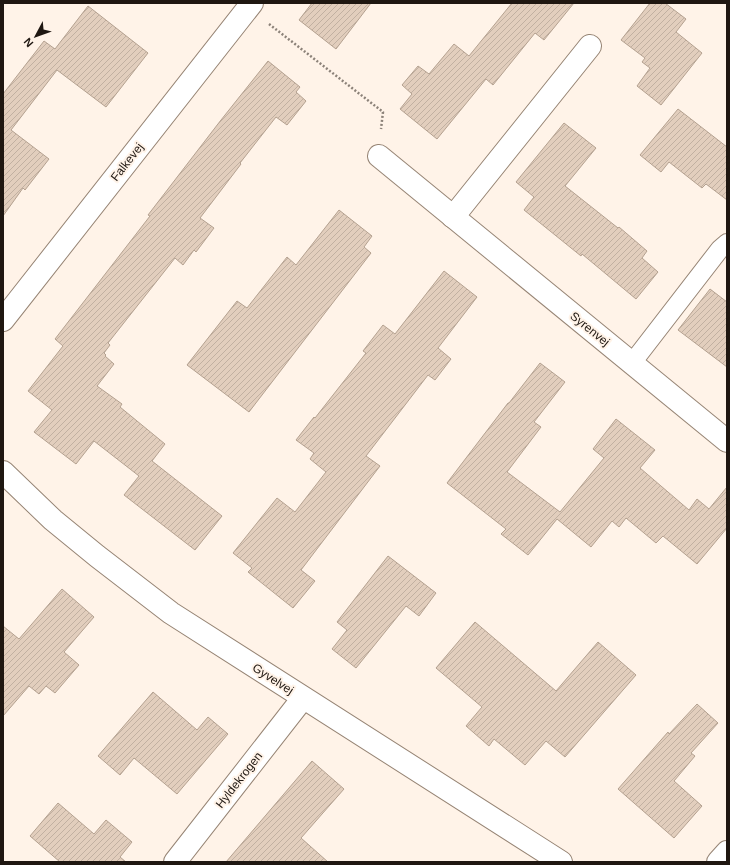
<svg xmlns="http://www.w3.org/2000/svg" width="730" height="865" font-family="Helvetica,sans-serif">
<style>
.building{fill:url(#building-hatch);stroke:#b4a190}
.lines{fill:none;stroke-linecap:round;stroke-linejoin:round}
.lane-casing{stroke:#968474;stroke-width:20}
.street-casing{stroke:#968474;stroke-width:24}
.path{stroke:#8c8279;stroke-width:2.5;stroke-dasharray:2 2;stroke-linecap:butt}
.lane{stroke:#fff;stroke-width:18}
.street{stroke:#fff;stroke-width:22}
.labels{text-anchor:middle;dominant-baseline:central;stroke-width:4;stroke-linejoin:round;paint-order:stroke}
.street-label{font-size:12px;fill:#1f1711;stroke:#fff3e8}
</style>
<defs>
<pattern id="building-hatch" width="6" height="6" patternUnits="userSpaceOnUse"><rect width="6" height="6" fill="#e2cebd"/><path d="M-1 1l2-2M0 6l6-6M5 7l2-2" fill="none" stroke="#c1b0a1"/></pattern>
</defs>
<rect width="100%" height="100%" fill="#fff3e8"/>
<g class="building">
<path d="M 312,3 L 371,3 L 336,49 L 299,20 Z"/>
<path d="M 512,3 L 574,3 L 544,40 L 535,33 L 493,85 L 486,79 L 437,139 L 400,109 L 412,94 L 402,85 L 418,66 L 429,74 L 454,44 L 469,56 Z"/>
<path d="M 650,3 L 665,3 L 686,19 L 676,32 L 702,53 L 661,105 L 637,86 L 650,68 L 642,62 L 645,58 L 621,40 Z"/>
<path d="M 88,6 L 148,53 L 106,107 L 57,70 L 11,130 L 49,159 L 25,190 L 23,188 L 3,216 L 3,94 L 44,41 L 55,49 Z"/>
<path d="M 268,61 L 300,87 L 296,92 L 306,101 L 287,125 L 276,117 L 240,163 L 241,164 L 200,218 L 214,228 L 196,252 L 194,250 L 183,265 L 175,258 L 108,343 L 110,345 L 104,353 L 106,355 L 105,356 L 114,364 L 97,386 L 122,404 L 120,407 L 165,444 L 152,461 L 222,516 L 195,550 L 124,495 L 139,476 L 94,441 L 76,464 L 34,432 L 52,410 L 28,391 L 63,346 L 55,339 L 150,216 L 148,215 L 221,120 Z"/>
<path d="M 678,109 L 727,147 L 727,200 L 706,184 L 702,188 L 669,162 L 661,172 L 640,155 Z"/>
<path d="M 564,123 L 596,148 L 565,186 L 618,228 L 619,227 L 647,251 L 642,258 L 658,272 L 636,299 L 582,254 L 581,256 L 524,210 L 534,197 L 516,182 Z"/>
<path d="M 339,210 L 372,236 L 364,247 L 371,253 L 249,412 L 187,365 L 237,301 L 247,308 L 287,257 L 296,265 Z"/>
<path d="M 444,271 L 477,297 L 438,348 L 451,359 L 435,380 L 428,375 L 366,456 L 380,466 L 301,570 L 315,581 L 293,608 L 248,572 L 252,568 L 233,553 L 277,498 L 295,512 L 326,472 L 310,459 L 314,453 L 296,440 L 314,417 L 315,418 L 366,353 L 363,351 L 383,325 L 395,334 Z"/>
<path d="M 710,289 L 727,302 L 727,367 L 678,330 Z"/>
<path d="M 540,363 L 565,382 L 534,422 L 541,427 L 507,472 L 560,512 L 604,458 L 593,449 L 616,419 L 655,450 L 640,468 L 689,510 L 697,499 L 709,509 L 727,487 L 727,528 L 697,564 L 663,536 L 656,543 L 626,518 L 619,527 L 612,521 L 591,547 L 557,519 L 528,555 L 501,534 L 506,529 L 447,483 L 508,403 L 509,403 Z"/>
<path d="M 388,556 L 436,593 L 419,616 L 406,606 L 356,668 L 332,649 L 347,630 L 337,622 Z"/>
<path d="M 62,589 L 94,617 L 64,652 L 79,665 L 55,693 L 46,686 L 39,694 L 29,686 L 3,716 L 3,626 L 19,639 Z"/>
<path d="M 475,622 L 556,691 L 598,642 L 636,675 L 565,757 L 546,741 L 525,765 L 494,739 L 489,746 L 466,726 L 482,707 L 436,668 Z"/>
<path d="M 153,692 L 197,730 L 208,717 L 228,734 L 177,794 L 134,758 L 120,775 L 98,756 Z"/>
<path d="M 697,704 L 718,723 L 691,753 L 695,756 L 674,781 L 702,806 L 674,838 L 618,789 L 668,732 L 669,734 Z"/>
<path d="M 312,761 L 344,789 L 301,838 L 328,862 L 226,862 Z"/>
<path d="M 58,803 L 94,834 L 106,820 L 132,842 L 120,857 L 126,862 L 60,862 L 30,836 Z"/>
</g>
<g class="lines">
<g class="lane-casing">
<path id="lane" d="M 632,363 L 720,249 L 727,243"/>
</g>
<g class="street-casing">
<g id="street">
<path d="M 379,156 L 727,441"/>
<path d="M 453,217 L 590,46"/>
<path d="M 3,320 L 252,3"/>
<path d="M 3,472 L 53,520 L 97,556 L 171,613 L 561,862"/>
<path d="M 175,862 L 303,698"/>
<path d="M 718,862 L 727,852"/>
</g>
</g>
<path class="path" d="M 269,24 L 383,112 L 381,129"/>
<use href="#lane" class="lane"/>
<use href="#street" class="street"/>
</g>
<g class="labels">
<g class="street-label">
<text transform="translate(127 162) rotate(-52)">Falkevej</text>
<text transform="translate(590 329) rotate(39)">Syrenvej</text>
<text transform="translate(273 679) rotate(33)">Gyvelvej</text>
<text transform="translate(239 780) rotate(-52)">Hyldekrogen</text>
</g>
</g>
<rect width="730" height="865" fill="none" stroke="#1f1711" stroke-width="8"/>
<g transform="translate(36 36) rotate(229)" stroke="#fff3e8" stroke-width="3" paint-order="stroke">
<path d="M0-3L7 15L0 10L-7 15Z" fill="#1f1711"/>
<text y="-6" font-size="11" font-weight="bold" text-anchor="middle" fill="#1f1711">N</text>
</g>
</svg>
